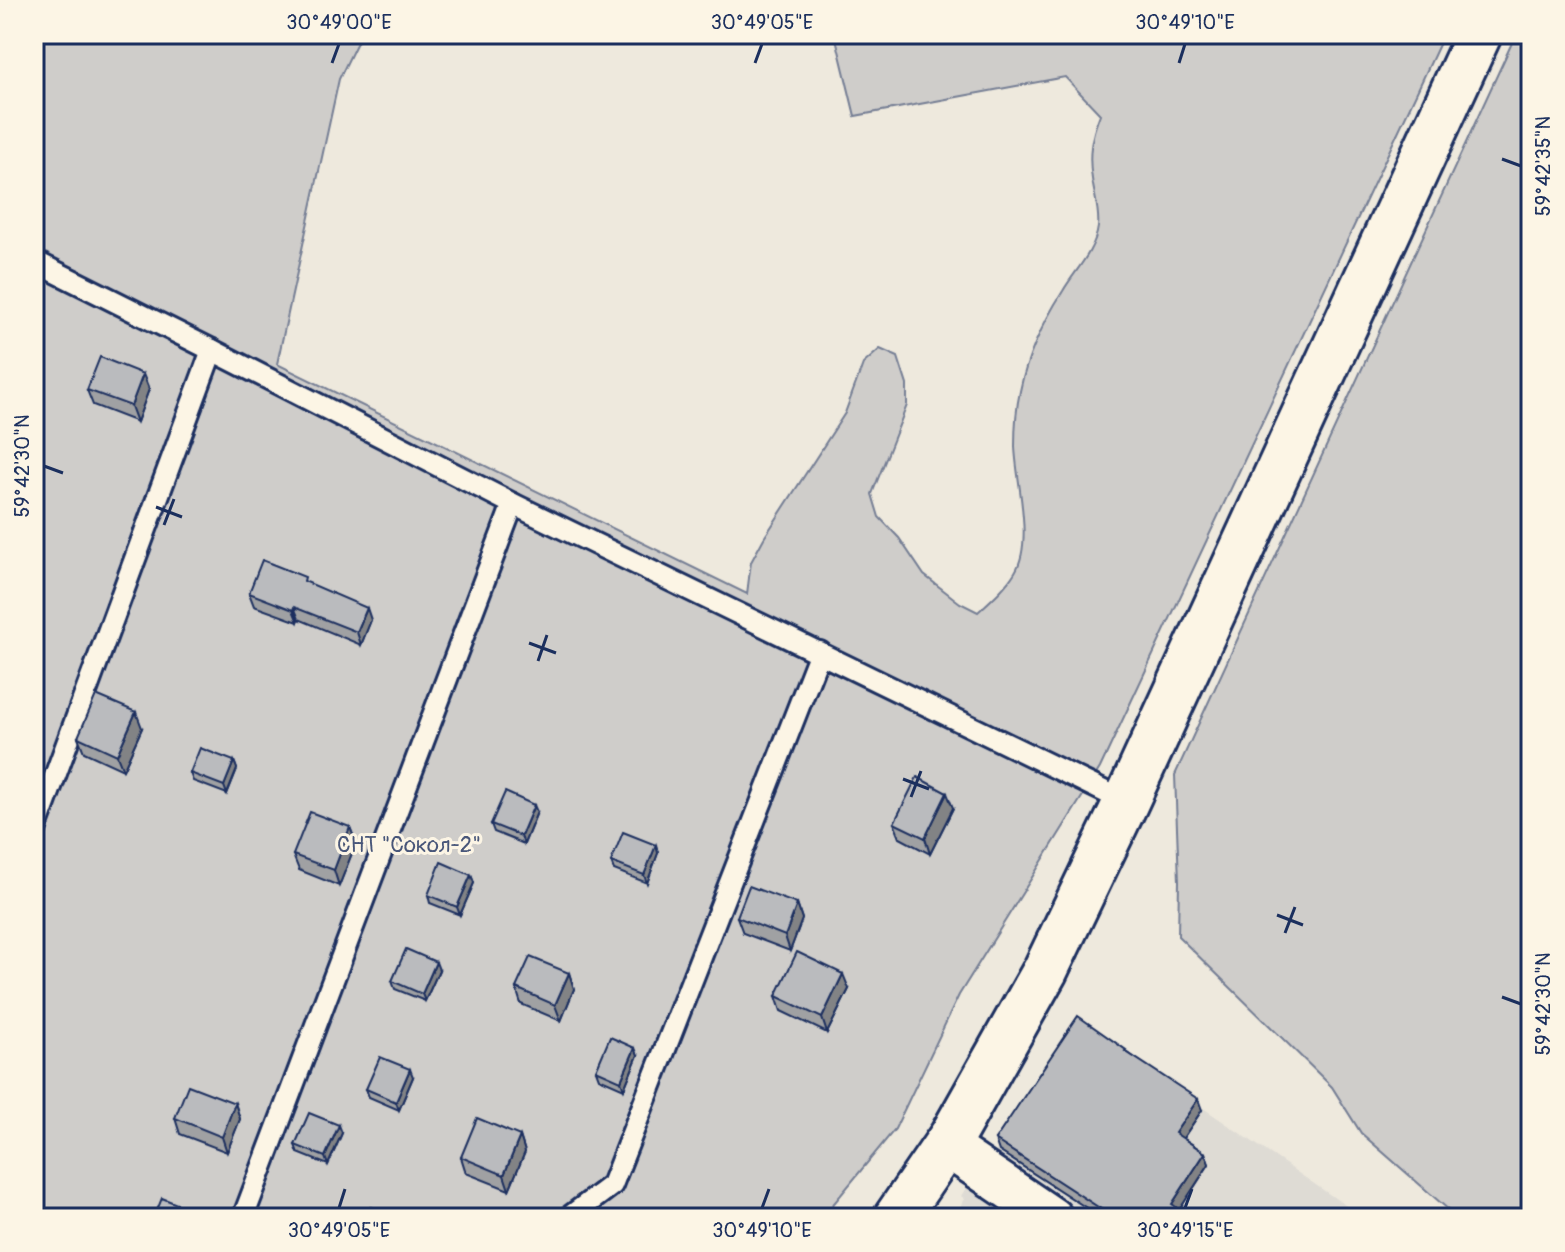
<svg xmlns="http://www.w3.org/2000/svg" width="1565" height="1252" font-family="Pangolin,sans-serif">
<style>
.built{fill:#dedbd4}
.green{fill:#cfcdca;stroke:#757e94;stroke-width:2}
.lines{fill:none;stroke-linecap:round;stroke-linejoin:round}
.service-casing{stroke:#1b2f5e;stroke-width:26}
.minor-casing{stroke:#1b2f5e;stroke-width:46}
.tertiary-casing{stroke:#1b2f5e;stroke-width:50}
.service{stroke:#fcf5e5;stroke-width:20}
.minor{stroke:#fcf5e5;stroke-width:40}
.tertiary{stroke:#fcf5e5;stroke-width:44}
.wall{fill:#a0a1a3;stroke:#1b2f5e;stroke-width:2}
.shaded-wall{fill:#828385;stroke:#1b2f5e;stroke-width:2}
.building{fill:#babbbe;stroke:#1b2f5e;stroke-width:2}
.ticks{fill:none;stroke:#1b2f5e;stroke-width:3}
.labels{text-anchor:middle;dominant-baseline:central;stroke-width:6;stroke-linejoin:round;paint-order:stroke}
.park-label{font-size:22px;fill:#485679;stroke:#fcf5e5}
.neatline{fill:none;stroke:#1b2f5e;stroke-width:3}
.ticks-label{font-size:20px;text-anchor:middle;fill:#1b2f5e}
</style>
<rect width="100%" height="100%" fill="#eee9dd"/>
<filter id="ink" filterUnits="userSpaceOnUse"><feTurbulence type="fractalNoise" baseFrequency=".0125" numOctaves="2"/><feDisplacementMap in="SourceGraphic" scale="16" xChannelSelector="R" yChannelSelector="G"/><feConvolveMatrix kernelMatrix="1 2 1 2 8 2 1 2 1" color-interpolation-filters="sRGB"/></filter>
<g filter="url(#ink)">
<path class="built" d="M 1079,1023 L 1364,1218 L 953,1218 L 965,1199 L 961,1196 L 972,1178 L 977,1181 Z"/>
<g class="green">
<path d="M 34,34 L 361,34 L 339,79 L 277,364 L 747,594 L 751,562 L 764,538 L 845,413 L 863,364 L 880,349 L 898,357 L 907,385 L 907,405 L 872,494 L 879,517 L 899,538 L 924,575 L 960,603 L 978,612 C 992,599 1006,587 1015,572 C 1034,541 1016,481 1015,446 C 1015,427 1016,409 1020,391 C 1027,356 1044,321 1063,291 C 1074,272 1095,251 1098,227 C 1100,212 1094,194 1092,179 C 1088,154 1091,137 1100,114 L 1065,77 L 855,116 L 835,34 L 1444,34 L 1100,768 L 959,995 L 895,1129 L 822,1218 L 34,1218 Z"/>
<path d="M 1516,34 L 1531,34 L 1531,1218 L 1458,1218 L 1361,1133 L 1332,1087 L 1178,936 L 1179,881 L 1175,775 Z"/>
</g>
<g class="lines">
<g class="service-casing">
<g id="service">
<path d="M 34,261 L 212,350 L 513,504 L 1126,802"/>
<path d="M 34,833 L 212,350"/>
<path d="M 243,1218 L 513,504"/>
<path d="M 568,1218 L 612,1185 L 820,652"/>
</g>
</g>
<g class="minor-casing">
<path id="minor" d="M 946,1146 L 1052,1218"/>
</g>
<g class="tertiary-casing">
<path id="tertiary" d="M 896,1218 L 952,1136 L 1045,971 L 1126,802 L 1479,34"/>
</g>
<use href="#service" class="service"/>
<use href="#minor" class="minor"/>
<use href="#tertiary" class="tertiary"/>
</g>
<g class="wall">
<path d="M 149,389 L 137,422 L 93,405 L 87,390 Z"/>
<path d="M 308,583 L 371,620 L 361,645 L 299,619 L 298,622 L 254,606 L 249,593 Z"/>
<path d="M 142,728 L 123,770 L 84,752 L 78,737 Z"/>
<path d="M 234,761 L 237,769 L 227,794 L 193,781 L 190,773 Z"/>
<path d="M 953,808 L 930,854 L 900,838 L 894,823 Z"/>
<path d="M 537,812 L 524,844 L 494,832 L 491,824 Z"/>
<path d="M 350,827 L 356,843 L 339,886 L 299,870 L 293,855 Z"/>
<path d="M 656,845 L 658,853 L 647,883 L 614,870 L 611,862 Z"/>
<path d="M 471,875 L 474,883 L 460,915 L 430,903 L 428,895 Z"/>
<path d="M 797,904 L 802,919 L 790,951 L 743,933 L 737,917 Z"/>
<path d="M 439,970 L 425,1001 L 395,989 L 392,981 Z"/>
<path d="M 569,973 L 574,989 L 561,1021 L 521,1004 L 516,988 Z"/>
<path d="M 849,989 L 827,1033 L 781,1011 L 776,996 Z"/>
<path d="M 1127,1052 L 1202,1110 L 1183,1138 L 1205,1153 L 1209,1164 L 1178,1212 L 1179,1216 L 1183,1218 L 1102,1218 L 999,1151 L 995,1140 Z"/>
<path d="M 638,1055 L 624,1089 L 599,1078 L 596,1070 Z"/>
<path d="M 413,1077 L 399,1110 L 369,1097 L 366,1089 Z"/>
<path d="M 235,1103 L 240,1119 L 227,1152 L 180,1134 L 175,1118 Z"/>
<path d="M 342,1133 L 328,1165 L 298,1153 L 295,1145 Z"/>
<path d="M 520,1136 L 525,1152 L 509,1190 L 466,1173 L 461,1157 Z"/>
</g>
<g class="shaded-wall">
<path d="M 36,329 L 39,337 L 34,348 L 34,333 Z"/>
<path d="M 143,374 L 149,389 L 137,422 L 131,406 Z"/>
<path d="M 294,607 L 299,619 L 298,622 L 293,610 Z"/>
<path d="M 367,608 L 371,620 L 361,645 L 357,632 Z"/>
<path d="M 136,712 L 142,728 L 123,770 L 117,755 Z"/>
<path d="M 234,761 L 237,769 L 227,794 L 224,786 Z"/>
<path d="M 947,793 L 953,808 L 930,854 L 925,838 Z"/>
<path d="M 534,805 L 537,812 L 524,844 L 521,836 Z"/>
<path d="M 350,827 L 356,843 L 339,886 L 334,870 Z"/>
<path d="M 656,845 L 658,853 L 647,883 L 644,875 Z"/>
<path d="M 471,875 L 474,883 L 460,915 L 457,907 Z"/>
<path d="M 797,904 L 802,919 L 790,951 L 785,936 Z"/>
<path d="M 436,962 L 439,970 L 425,1001 L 422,994 Z"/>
<path d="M 569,973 L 574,989 L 561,1021 L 555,1005 Z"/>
<path d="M 843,974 L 849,989 L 827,1033 L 822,1018 Z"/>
<path d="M 635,1048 L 638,1055 L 624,1089 L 621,1081 Z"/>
<path d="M 410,1069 L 413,1077 L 399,1110 L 396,1102 Z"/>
<path d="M 1198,1099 L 1202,1110 L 1179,1144 L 1175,1133 Z"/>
<path d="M 235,1103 L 240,1119 L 227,1152 L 222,1137 Z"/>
<path d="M 339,1125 L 342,1133 L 328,1165 L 325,1157 Z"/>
<path d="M 520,1136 L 525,1152 L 509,1190 L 504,1175 Z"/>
<path d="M 1205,1153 L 1209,1164 L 1178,1212 L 1180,1218 L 1175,1218 L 1172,1204 Z"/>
</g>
<g class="building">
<path d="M 100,357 L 143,374 L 131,406 L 87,390 Z"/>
<path d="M 262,560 L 305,577 L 304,581 L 367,608 L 357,632 L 294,607 L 293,610 L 249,593 Z"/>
<path d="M 96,695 L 136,712 L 117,755 L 78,737 Z"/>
<path d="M 200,748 L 234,761 L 224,786 L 190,773 Z"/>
<path d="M 917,777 L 947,793 L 925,838 L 894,823 Z"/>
<path d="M 505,792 L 534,805 L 521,836 L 491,824 Z"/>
<path d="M 310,812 L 350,827 L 334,870 L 293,855 Z"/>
<path d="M 623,832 L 656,845 L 644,875 L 611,862 Z"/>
<path d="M 441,862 L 471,875 L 457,907 L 428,895 Z"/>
<path d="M 749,886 L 797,904 L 785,936 L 737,917 Z"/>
<path d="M 406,949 L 436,962 L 422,994 L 392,981 Z"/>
<path d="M 797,952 L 843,974 L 822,1018 L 776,996 Z"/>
<path d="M 530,957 L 569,973 L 555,1005 L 516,988 Z"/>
<path d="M 1078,1016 L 1126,1050 L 1125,1051 L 1198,1099 L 1175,1133 L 1205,1153 L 1172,1204 L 1176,1207 L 1173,1212 L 1183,1218 L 1115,1218 L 995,1140 Z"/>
<path d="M 610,1037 L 635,1048 L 621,1081 L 596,1070 Z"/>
<path d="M 380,1057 L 410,1069 L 396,1102 L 366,1089 Z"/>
<path d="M 188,1085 L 235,1103 L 222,1137 L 175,1118 Z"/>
<path d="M 309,1113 L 339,1125 L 325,1157 L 295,1145 Z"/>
<path d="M 477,1118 L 520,1136 L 504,1175 L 461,1157 Z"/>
<path d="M 162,1198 L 192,1210 L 189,1218 L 154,1218 Z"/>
<path d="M 371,1207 L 399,1218 L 366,1218 Z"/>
</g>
</g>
<path class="ticks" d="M 332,63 L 339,44M 755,63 L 762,44M 1179,63 L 1185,44M 1502,159 L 1521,166M 44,466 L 63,473M 156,507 L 182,517M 164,525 L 174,499M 529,643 L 556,653M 538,661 L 547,635M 903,779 L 929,789M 911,797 L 921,771M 1277,915 L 1303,925M 1285,933 L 1295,907M 1502,997 L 1521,1004M 339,1208 L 345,1189M 762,1208 L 769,1189M 1185,1208 L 1192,1189"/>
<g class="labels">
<g class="park-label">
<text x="409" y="845">СНТ "Сокол-2"</text>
</g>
</g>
<rect width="1565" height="1252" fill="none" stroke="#fcf5e5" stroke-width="88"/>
<rect x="44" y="44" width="1477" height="1164" class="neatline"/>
<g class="ticks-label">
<text x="339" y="29">30°49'00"E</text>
<text x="762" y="29">30°49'05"E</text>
<text x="1185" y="29">30°49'10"E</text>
<text transform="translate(1543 166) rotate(-90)" y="7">59°42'35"N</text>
<text transform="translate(22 466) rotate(-90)" y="7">59°42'30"N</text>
<text transform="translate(1543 1004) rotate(-90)" y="7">59°42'30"N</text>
<text x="339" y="1237">30°49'05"E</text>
<text x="762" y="1237">30°49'10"E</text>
<text x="1185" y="1237">30°49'15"E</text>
</g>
</svg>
